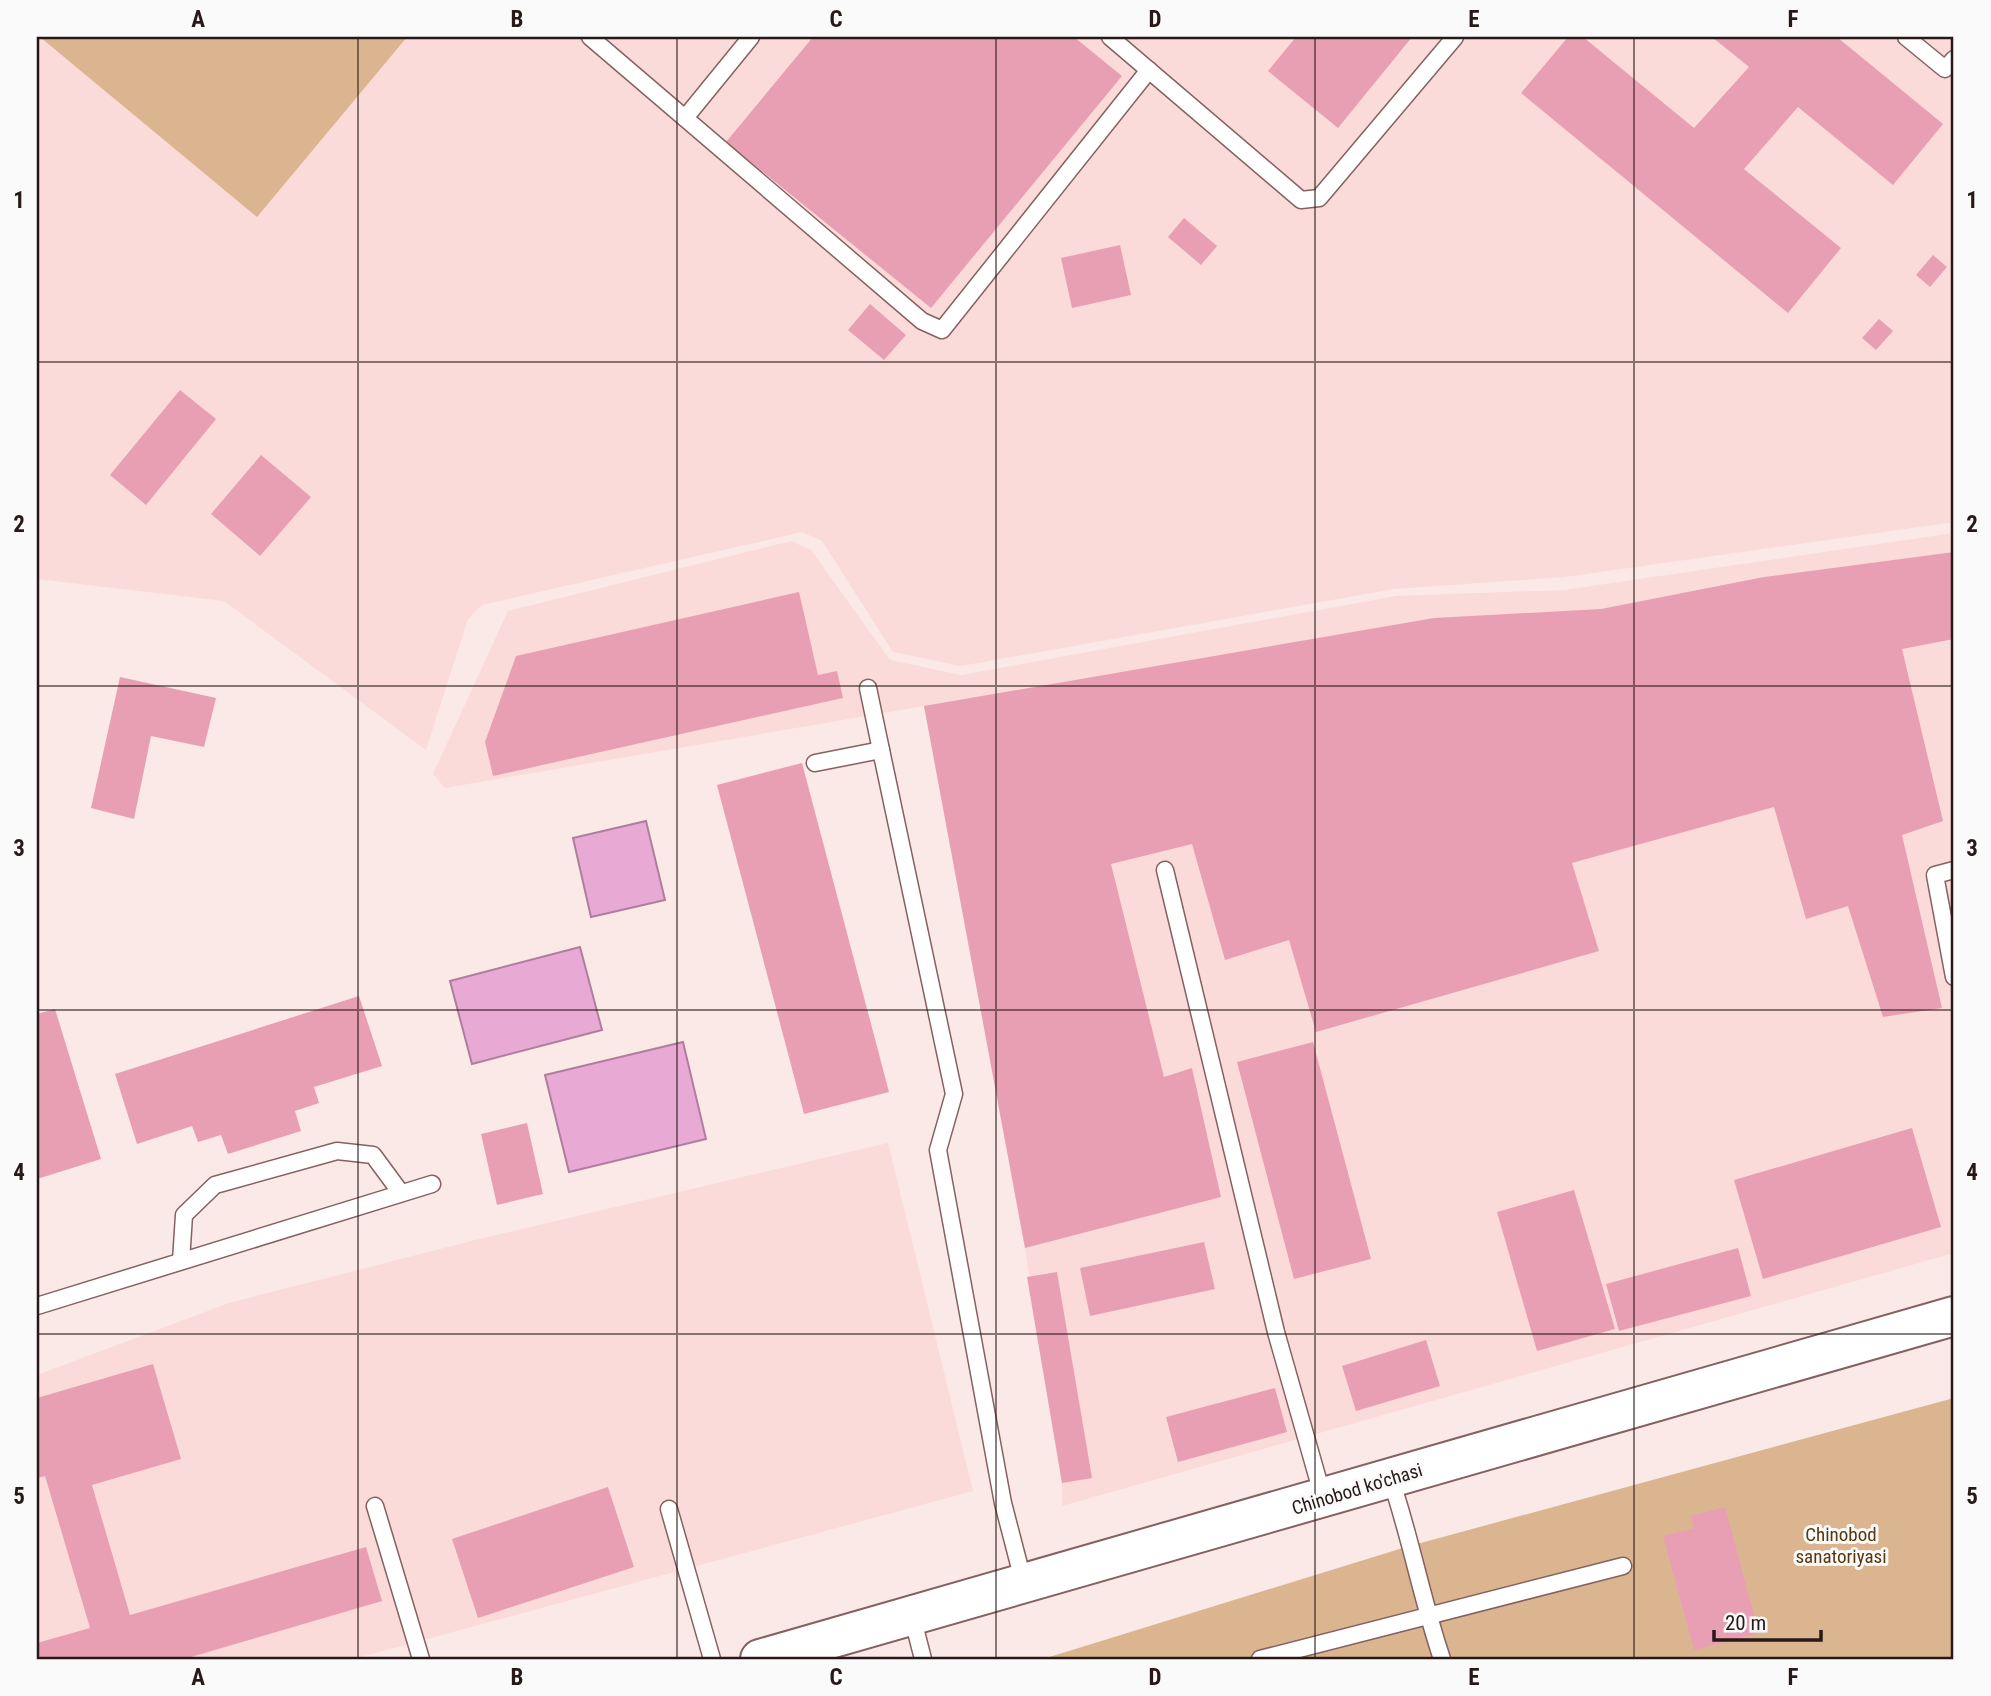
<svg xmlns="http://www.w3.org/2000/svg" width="1991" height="1696" font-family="'Roboto Condensed',sans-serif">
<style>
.built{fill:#fadbd9}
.green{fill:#dbb590}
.water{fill:#e8aad5;stroke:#ae7e9c;stroke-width:2}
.building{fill:#e89fb4}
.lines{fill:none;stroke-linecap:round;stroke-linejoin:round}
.lane-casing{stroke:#85615f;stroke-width:19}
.secondary-casing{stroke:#85615f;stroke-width:42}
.lane{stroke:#fff;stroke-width:16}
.secondary{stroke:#fff;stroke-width:38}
.grid{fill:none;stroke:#281918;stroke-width:2;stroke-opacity:0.55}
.labels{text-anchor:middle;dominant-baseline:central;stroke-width:6;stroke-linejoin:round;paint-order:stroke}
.street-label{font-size:19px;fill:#281918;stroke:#fafafa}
.park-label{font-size:19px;fill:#59370e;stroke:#fafafa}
.neatline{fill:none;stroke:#281918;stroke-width:2.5}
.grid-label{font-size:23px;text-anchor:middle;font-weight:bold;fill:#281918}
</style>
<rect width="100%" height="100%" fill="#fae9e7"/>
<g class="built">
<path d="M 37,37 L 1954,37 L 1954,522 L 1565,577 L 1394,589 L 961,666 L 893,652 L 822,541 L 802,532 L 482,605 L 468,619 L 426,750 L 224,601 L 37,579 Z"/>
<path d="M 1954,533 L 1954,1253 L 1062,1506 L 1062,1483 L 1025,1248 L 924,706 L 445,788 L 433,774 L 508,611 L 791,541 L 811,550 L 890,660 L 961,675 L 1396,596 L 1564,590 Z"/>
<path d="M 888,1143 L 973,1491 L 353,1659 L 37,1659 L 37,1375 L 229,1303 L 475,1240 Z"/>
</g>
<g class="green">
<path d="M 40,37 L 407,37 L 257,217 Z"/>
<path d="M 1954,1398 L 1954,1659 L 1043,1659 L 1406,1547 Z"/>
</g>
<g class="water">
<path d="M 646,821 L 665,900 L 591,917 L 573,838 Z"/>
<path d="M 580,947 L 602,1030 L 472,1064 L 450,981 Z"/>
<path d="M 683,1042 L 706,1139 L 569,1172 L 545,1075 Z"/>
</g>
<g class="building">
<path d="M 813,37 L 1074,37 L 1122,76 L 931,308 L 726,142 Z"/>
<path d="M 1296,37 L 1412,37 L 1338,128 L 1268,71 Z"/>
<path d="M 1568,37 L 1583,37 L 1694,128 L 1749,67 L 1712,37 L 1837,37 L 1943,124 L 1893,185 L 1798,107 L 1744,169 L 1841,248 L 1788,313 L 1521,93 Z"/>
<path d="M 1184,218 L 1217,246 L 1201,265 L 1168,237 Z"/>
<path d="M 1120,245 L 1131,295 L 1072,308 L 1061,258 Z"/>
<path d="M 1933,255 L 1947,267 L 1930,287 L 1916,275 Z"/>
<path d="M 870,304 L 906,335 L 884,360 L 848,330 Z"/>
<path d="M 1879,319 L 1893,331 L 1876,350 L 1862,338 Z"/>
<path d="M 180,390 L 216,419 L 146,505 L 110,475 Z"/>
<path d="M 261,455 L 311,497 L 260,556 L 211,514 Z"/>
<path d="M 1954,552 L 1954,639 L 1902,649 L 1943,821 L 1902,835 L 1942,1008 L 1883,1017 L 1848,906 L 1806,919 L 1774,807 L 1572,863 L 1599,951 L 1316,1032 L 1289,940 L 1225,960 L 1192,844 L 1111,864 L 1164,1077 L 1192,1068 L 1221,1197 L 1025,1248 L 924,706 L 1434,618 L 1601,609 L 1764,577 Z"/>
<path d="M 799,592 L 818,675 L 837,671 L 843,698 L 493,776 L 485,742 L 516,656 Z"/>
<path d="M 120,677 L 216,698 L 204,747 L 151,736 L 134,819 L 91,808 Z"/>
<path d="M 802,763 L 889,1092 L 804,1114 L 717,785 Z"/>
<path d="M 359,996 L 382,1066 L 314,1087 L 319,1103 L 295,1111 L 301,1131 L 228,1154 L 221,1135 L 198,1142 L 192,1126 L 137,1144 L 115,1074 Z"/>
<path d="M 55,1009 L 101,1159 L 37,1179 L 37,1014 Z"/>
<path d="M 1313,1042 L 1371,1259 L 1294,1279 L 1237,1062 Z"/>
<path d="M 527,1123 L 543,1194 L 497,1205 L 481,1134 Z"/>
<path d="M 1912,1128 L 1941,1227 L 1763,1279 L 1734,1180 Z"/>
<path d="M 1574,1190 L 1615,1329 L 1537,1351 L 1497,1212 Z"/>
<path d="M 1204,1242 L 1215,1289 L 1090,1316 L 1080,1268 Z"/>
<path d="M 1738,1248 L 1751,1296 L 1619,1331 L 1606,1284 Z"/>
<path d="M 1057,1272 L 1092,1478 L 1062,1483 L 1027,1277 Z"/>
<path d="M 1426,1340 L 1440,1386 L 1356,1411 L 1342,1366 Z"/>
<path d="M 153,1364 L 181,1459 L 92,1485 L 130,1615 L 366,1547 L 382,1601 L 184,1659 L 37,1659 L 37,1643 L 90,1628 L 45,1476 L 37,1478 L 37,1398 Z"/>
<path d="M 1275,1388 L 1287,1432 L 1178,1462 L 1166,1417 Z"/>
<path d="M 608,1487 L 634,1567 L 478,1618 L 452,1539 Z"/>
<path d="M 1725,1507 L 1759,1633 L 1694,1650 L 1663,1536 L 1694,1528 L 1691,1516 Z"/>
</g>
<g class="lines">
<g class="lane-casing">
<g id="lane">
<path d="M 590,37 L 922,321 L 942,330 L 1149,70"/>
<path d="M 1110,37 L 1301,200 L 1319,198 L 1455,37"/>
<path d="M 1906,37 L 1945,69 L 1954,59"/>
<path d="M 685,118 L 751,37"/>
<path d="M 868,688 L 881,750"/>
<path d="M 815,763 L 881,750 L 954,1094 L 938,1150 L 1003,1503 L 1024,1584"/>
<path d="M 1165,870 L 1276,1332 L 1323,1497"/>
<path d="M 1954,870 L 1935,875 L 1954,977"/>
<path d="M 181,1261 L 184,1215 L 215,1185 L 337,1151 L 373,1155 L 401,1193"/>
<path d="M 37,1306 L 432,1184"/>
<path d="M 1391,1480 C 1411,1539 1422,1600 1442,1659"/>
<path d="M 375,1506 L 421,1659"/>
<path d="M 669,1509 L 712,1659"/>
<path d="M 912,1616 L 923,1659"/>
<path d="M 1260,1659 L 1623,1566"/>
</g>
</g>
<g class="secondary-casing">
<path id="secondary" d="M 760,1659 L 1954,1316"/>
</g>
<use href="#lane" class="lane"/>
<use href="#secondary" class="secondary"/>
</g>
<path class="grid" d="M 358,37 L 358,1659M 677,37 L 677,1659M 996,37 L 996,1659M 1315,37 L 1315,1659M 1634,37 L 1634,1659M 37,362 L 1954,362M 37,686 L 1954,686M 37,1010 L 1954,1010M 37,1334 L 1954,1334"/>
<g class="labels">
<g class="street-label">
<text transform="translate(1357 1489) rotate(-17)">Chinobod ko'chasi</text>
</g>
<g class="park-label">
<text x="1841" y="1534">Chinobod<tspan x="1841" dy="22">sanatoriyasi</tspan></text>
</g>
</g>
<rect width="1991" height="1696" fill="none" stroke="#fafafa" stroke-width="77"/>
<path d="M1714 1630v10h107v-10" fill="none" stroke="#281918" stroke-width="3.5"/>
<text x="1725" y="1630" font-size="21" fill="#281918" stroke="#fafafa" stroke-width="5" paint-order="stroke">20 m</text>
<rect x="38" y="38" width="1914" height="1620" class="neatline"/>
<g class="grid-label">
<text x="198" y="27">A</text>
<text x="517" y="27">B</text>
<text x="836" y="27">C</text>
<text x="1155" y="27">D</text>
<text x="1474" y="27">E</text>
<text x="1793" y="27">F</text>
<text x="19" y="208">1</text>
<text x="1972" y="208">1</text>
<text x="19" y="532">2</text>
<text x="1972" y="532">2</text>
<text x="19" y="856">3</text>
<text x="1972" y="856">3</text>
<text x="19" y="1180">4</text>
<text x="1972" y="1180">4</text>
<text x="19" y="1504">5</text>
<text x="1972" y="1504">5</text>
<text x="198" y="1685">A</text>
<text x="517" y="1685">B</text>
<text x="836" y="1685">C</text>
<text x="1155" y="1685">D</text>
<text x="1474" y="1685">E</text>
<text x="1793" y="1685">F</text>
</g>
</svg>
